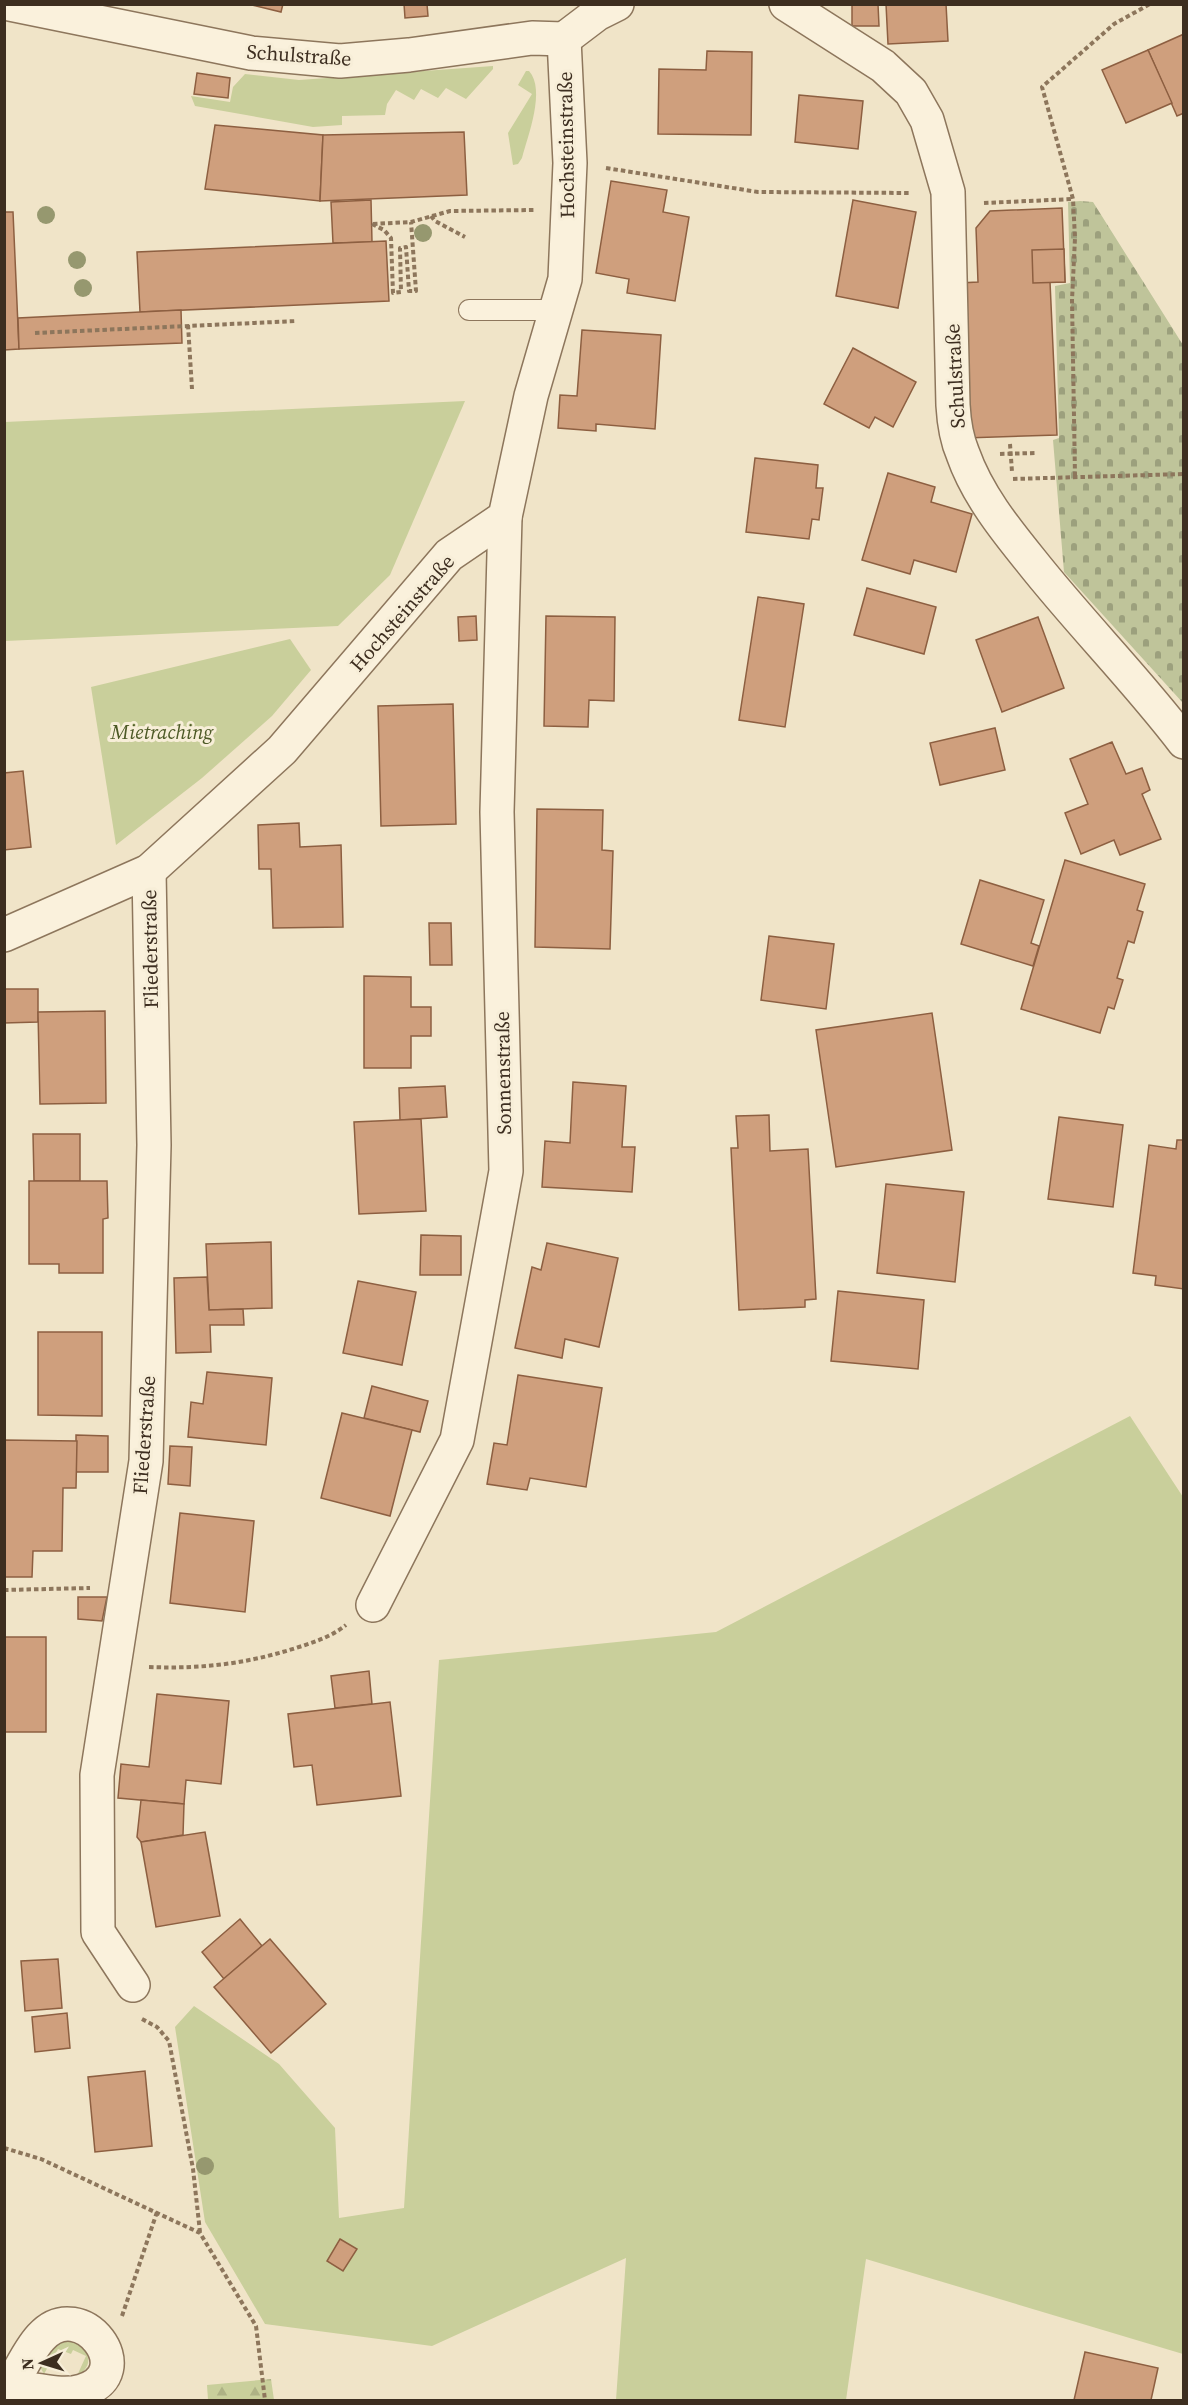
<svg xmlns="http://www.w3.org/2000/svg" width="1188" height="2405" font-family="'Source Serif 4',serif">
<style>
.green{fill:#c9cf9b}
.forest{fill:url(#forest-firs)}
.cemetery{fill:url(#cemetery-stones)}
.building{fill:#cf9f7d;stroke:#8d5f41;stroke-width:1.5}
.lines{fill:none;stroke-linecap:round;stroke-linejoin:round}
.lane-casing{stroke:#8d765c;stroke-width:22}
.street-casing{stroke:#8d765c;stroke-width:36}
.path{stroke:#8d765c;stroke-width:4;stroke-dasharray:4.5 3;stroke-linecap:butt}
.lane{stroke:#faf1dc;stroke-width:20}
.street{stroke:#faf1dc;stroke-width:33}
.tree{fill:#96986f}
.labels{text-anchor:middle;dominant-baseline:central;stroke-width:6;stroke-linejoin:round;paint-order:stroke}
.street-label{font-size:20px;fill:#3d2e20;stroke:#f7eed8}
.park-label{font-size:20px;font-style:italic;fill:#4d5a26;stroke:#f7eed8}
</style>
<defs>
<pattern id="forest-firs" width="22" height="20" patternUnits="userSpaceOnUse" patternTransform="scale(1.5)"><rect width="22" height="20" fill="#c9cf9b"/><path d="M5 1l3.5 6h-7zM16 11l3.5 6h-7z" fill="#aeb285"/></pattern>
<pattern id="cemetery-stones" width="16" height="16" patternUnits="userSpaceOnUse" patternTransform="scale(1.5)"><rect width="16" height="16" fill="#bfc49a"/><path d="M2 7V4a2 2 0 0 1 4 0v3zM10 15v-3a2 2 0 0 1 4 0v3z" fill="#9ca07d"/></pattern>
</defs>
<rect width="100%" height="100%" fill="#f0e4c8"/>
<g class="green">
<path d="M 493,66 L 493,69 L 466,99 L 446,88 L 438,98 L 421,89 L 414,100 L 396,90 L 387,104 L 385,115 L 342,116 L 342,125 L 313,127 L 195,106 L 191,96 L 230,102 L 233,87 L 245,74 L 299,80 Z"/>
<path d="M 526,71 L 529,71 C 546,90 528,135 522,158 L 518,164 L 513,165 L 508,133 L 532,94 L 518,85 Z"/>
<path d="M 465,401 L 390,575 L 338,626 L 5,641 L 5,422 Z"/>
<path d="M 290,639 L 311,670 L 272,716 L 202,778 L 116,845 L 91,687 Z"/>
<path d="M 1130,1416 L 1183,1497 L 1183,2354 L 866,2259 L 846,2400 L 616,2400 L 626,2258 L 432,2346 L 265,2324 L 205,2222 L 175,2027 L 194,2006 L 279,2064 L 335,2128 L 339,2218 L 404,2208 L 439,1660 L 716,1632 Z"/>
<path d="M 74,2339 C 89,2353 96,2363 76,2378 L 86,2356 L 73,2350 L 71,2354 L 58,2349 L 44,2374 L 39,2365 L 55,2342 Z"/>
</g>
<path class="forest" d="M 271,2379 L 274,2400 L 208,2400 L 207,2385 Z"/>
<path class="cemetery" d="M 1080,201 L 1093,202 L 1183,345 L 1183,703 L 1064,572 L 1053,440 L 1059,438 L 1055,286 L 1070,283 L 1068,202 Z"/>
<g class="building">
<path d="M 248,4 L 283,4 L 281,12 Z"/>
<path d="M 404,4 L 427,4 L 428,16 L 405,18 Z"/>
<path d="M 852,4 L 878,4 L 879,26 L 852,26 Z"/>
<path d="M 886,4 L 946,4 L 948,41 L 888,44 Z"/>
<path d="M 1184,34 L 1184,113 L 1177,116 L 1148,50 Z"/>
<path d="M 1148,50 L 1172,103 L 1126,123 L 1102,70 Z"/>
<path d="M 707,51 L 752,52 L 751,135 L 658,134 L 659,69 L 706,70 Z"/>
<path d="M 197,73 L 230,78 L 228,98 L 194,94 Z"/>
<path d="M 799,95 L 863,101 L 858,149 L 795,142 Z"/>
<path d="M 215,125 L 323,135 L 320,201 L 205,189 Z"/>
<path d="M 464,132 L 467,195 L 320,201 L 323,135 Z"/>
<path d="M 611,181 L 667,190 L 663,212 L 689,217 L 675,301 L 627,293 L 629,279 L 596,273 Z"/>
<path d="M 371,200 L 372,242 L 333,243 L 331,202 Z"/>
<path d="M 853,200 L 916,212 L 898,308 L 836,296 Z"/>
<path d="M 1062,208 L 1065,282 L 1050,282 L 1057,435 L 965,438 L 959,283 L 978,282 L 976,228 L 990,211 Z"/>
<path d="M 4,212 L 13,212 L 19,349 L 4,350 Z"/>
<path d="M 386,241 L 389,301 L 140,312 L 137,252 Z"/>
<path d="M 1064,249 L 1065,282 L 1033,283 L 1032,250 Z"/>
<path d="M 181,310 L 182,343 L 19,349 L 18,318 Z"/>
<path d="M 582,330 L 661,335 L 655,429 L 596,424 L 596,431 L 558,428 L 560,395 L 577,396 Z"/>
<path d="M 853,348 L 916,382 L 893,427 L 875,417 L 869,428 L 824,404 Z"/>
<path d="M 755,458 L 818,465 L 816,488 L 823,488 L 819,520 L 812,519 L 809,539 L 746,532 Z"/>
<path d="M 888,473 L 935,487 L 931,502 L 972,514 L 956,572 L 914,560 L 910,574 L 862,560 Z"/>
<path d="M 867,588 L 936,607 L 924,654 L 854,635 Z"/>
<path d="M 758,597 L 804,604 L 785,727 L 739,720 Z"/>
<path d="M 476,616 L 477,640 L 459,641 L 458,617 Z"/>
<path d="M 546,616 L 615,617 L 614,701 L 589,700 L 588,727 L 544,726 Z"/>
<path d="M 1038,617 L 1064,688 L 1002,712 L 976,640 Z"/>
<path d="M 453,704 L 456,824 L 381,826 L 378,706 Z"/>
<path d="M 995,728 L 1005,770 L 940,785 L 930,743 Z"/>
<path d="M 1112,742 L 1126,774 L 1142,768 L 1150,790 L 1142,794 L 1161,839 L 1120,855 L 1114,840 L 1081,854 L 1065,813 L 1088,804 L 1070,759 Z"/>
<path d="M 23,771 L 31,847 L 4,850 L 4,773 Z"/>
<path d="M 537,809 L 603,810 L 602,850 L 613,851 L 610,949 L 535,947 Z"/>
<path d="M 299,823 L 300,847 L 341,845 L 343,927 L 273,928 L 271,869 L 259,869 L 258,825 Z"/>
<path d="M 1065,860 L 1145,884 L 1137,910 L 1143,912 L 1134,943 L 1128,941 L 1117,978 L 1123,980 L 1114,1009 L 1108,1007 L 1100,1033 L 1021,1009 Z"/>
<path d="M 980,880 L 1044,900 L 1031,943 L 1039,946 L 1033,966 L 961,944 Z"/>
<path d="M 429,923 L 451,923 L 452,965 L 430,965 Z"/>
<path d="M 769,936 L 834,944 L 826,1009 L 761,1000 Z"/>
<path d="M 364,976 L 411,977 L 411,1007 L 431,1007 L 431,1036 L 411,1036 L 411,1068 L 364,1068 Z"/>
<path d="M 4,989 L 38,989 L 38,1022 L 4,1023 Z"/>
<path d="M 105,1011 L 106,1103 L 40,1104 L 38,1012 Z"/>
<path d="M 932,1013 L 952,1150 L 836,1167 L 816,1030 Z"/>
<path d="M 573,1082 L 626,1086 L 622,1147 L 635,1147 L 632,1192 L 542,1187 L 545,1141 L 570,1143 Z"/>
<path d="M 445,1086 L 447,1117 L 400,1120 L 399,1088 Z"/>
<path d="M 769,1115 L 770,1151 L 808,1149 L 816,1299 L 805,1300 L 805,1307 L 739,1310 L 731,1148 L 738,1148 L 736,1116 Z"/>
<path d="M 1059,1117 L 1123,1125 L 1113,1207 L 1048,1199 Z"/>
<path d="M 421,1119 L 426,1211 L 359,1214 L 354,1122 Z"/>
<path d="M 33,1134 L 80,1134 L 80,1181 L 34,1181 Z"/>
<path d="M 1177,1140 L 1184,1140 L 1184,1289 L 1155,1285 L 1156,1276 L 1133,1273 L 1149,1145 L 1176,1149 Z"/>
<path d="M 29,1181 L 107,1181 L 108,1218 L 103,1219 L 103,1273 L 59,1273 L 59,1264 L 29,1264 Z"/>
<path d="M 886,1184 L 964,1192 L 955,1282 L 877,1273 Z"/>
<path d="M 421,1235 L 461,1236 L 461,1275 L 420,1275 Z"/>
<path d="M 271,1242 L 272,1308 L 209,1310 L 206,1244 Z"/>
<path d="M 547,1243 L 618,1258 L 599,1347 L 565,1339 L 562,1358 L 515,1348 L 532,1267 L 541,1270 Z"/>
<path d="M 207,1277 L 209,1310 L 243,1309 L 244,1325 L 210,1325 L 211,1352 L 176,1353 L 174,1278 Z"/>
<path d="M 358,1281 L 416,1292 L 402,1365 L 343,1353 Z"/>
<path d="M 838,1291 L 924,1300 L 918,1369 L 831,1361 Z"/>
<path d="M 38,1332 L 102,1332 L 102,1416 L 38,1415 Z"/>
<path d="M 207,1372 L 272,1378 L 266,1445 L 188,1437 L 191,1402 L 203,1404 Z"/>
<path d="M 518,1375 L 602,1388 L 586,1487 L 530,1478 L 527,1490 L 487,1484 L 494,1443 L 507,1445 Z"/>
<path d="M 372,1386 L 428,1401 L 420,1432 L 364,1418 Z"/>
<path d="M 342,1413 L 412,1430 L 390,1516 L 321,1498 Z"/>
<path d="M 76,1435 L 108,1436 L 108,1472 L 76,1472 Z"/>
<path d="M 4,1440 L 77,1441 L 76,1488 L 63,1488 L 62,1551 L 33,1551 L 32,1577 L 4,1577 Z"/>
<path d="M 170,1446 L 192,1447 L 190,1486 L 168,1484 Z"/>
<path d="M 180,1513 L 254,1521 L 245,1612 L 170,1603 Z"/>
<path d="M 78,1597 L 107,1597 L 102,1621 L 78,1619 Z"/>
<rect x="4" y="1637" width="42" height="95"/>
<path d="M 369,1671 L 372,1704 L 335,1708 L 331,1676 Z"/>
<path d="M 157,1694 L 229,1701 L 221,1784 L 186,1780 L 184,1804 L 118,1798 L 121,1764 L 149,1767 Z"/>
<path d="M 390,1702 L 401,1796 L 317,1805 L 312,1765 L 294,1767 L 288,1714 Z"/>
<path d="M 141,1800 L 184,1804 L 183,1835 L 141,1842 L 137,1837 Z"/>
<path d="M 205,1832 L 220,1916 L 156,1927 L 141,1842 Z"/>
<path d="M 240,1919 L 262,1946 L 224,1979 L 202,1952 Z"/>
<path d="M 270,1939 L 326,2004 L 271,2053 L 214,1987 Z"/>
<path d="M 58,1959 L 62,2008 L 25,2011 L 21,1961 Z"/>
<path d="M 67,2013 L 70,2048 L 35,2052 L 32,2017 Z"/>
<path d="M 145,2071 L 152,2146 L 95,2152 L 88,2077 Z"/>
<path d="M 340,2239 L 357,2249 L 343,2271 L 327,2261 Z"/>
<path d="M 1085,2352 L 1158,2368 L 1151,2400 L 1074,2400 Z"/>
</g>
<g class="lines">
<g class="lane-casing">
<path id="lane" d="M 469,310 L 555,310"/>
</g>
<g class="street-casing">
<g id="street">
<path d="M 10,4 L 251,53 L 340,61 L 409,55 L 532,38 L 564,39 L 597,14 L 617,4"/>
<path d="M 786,4 L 883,66 L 911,92 L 927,120 L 948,192 L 953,405 C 954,423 956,438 963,454 C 977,494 1005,529 1031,561 C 1080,623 1136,679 1184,742"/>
<path d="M 4,935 L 149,871 L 282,750 L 449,555 L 505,517 L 531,396 L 565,279 L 570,163 L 564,39"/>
<path d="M 373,1605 L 457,1440 L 506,1171 L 497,812 L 505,517"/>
<path d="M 133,1985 L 98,1932 L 97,1775 L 146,1461 L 154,1145 L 149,871"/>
<path d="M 4,2393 L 10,2388 C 19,2372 28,2351 41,2337 C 81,2293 142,2373 82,2391 C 59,2398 34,2387 10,2388"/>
</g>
</g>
<g class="path">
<path d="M 606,168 L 758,192 L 911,193"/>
<path d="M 984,203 L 1073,199"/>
<path d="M 431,216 L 435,221 L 465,237"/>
<path d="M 372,224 L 384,230 L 391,238 L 393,293 L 401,292 L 400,248 L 406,247 L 409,291 L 416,291 L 411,222"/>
<path d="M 373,224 L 411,222 L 450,211 L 534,210"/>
<path d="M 188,325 L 192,389"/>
<path d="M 35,333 L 297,321"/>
<path d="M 1010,444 L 1012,472"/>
<path d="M 1000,454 L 1035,453"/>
<path d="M 1075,476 L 1072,300 L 1075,238 L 1073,199 L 1042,87 L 1114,24 L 1150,4"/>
<path d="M 1013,479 L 1184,474"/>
<path d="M 4,1590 L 90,1588"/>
<path d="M 149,1667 C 202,1669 245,1664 296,1648 C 314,1642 331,1637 346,1625"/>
<path d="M 142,2019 L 157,2027 L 169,2041 L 193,2169 L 200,2232"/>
<path d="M 4,2148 L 41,2159 L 200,2233 L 256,2326 L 265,2400"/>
<path d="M 122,2316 L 157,2212"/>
</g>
<use href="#lane" class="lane"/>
<use href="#street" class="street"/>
</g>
<g class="tree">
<circle cx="46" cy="215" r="9"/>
<circle cx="423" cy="233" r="9"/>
<circle cx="77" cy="260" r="9"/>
<circle cx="83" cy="288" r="9"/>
<circle cx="205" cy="2166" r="9"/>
</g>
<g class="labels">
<g class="street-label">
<text transform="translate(299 55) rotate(4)">Schulstraße</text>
<text transform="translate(566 145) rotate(-91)">Hochsteinstraße</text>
<text transform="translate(955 376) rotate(-93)">Schulstraße</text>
<text transform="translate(402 613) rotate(-49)">Hochsteinstraße</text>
<text transform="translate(150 949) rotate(-91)">Fliederstraße</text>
<text transform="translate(503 1073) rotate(-91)">Sonnenstraße</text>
<text transform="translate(144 1435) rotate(-86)">Fliederstraße</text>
</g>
<g class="park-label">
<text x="162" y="732">Mietraching</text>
</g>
</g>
<rect width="1188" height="2405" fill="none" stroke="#3d2e20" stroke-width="12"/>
<g transform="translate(42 2363) rotate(266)" stroke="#f7eed8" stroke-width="4.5" paint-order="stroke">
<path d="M0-4.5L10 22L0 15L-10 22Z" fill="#3d2e20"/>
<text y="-9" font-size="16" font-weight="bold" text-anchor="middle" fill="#3d2e20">N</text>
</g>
</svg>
